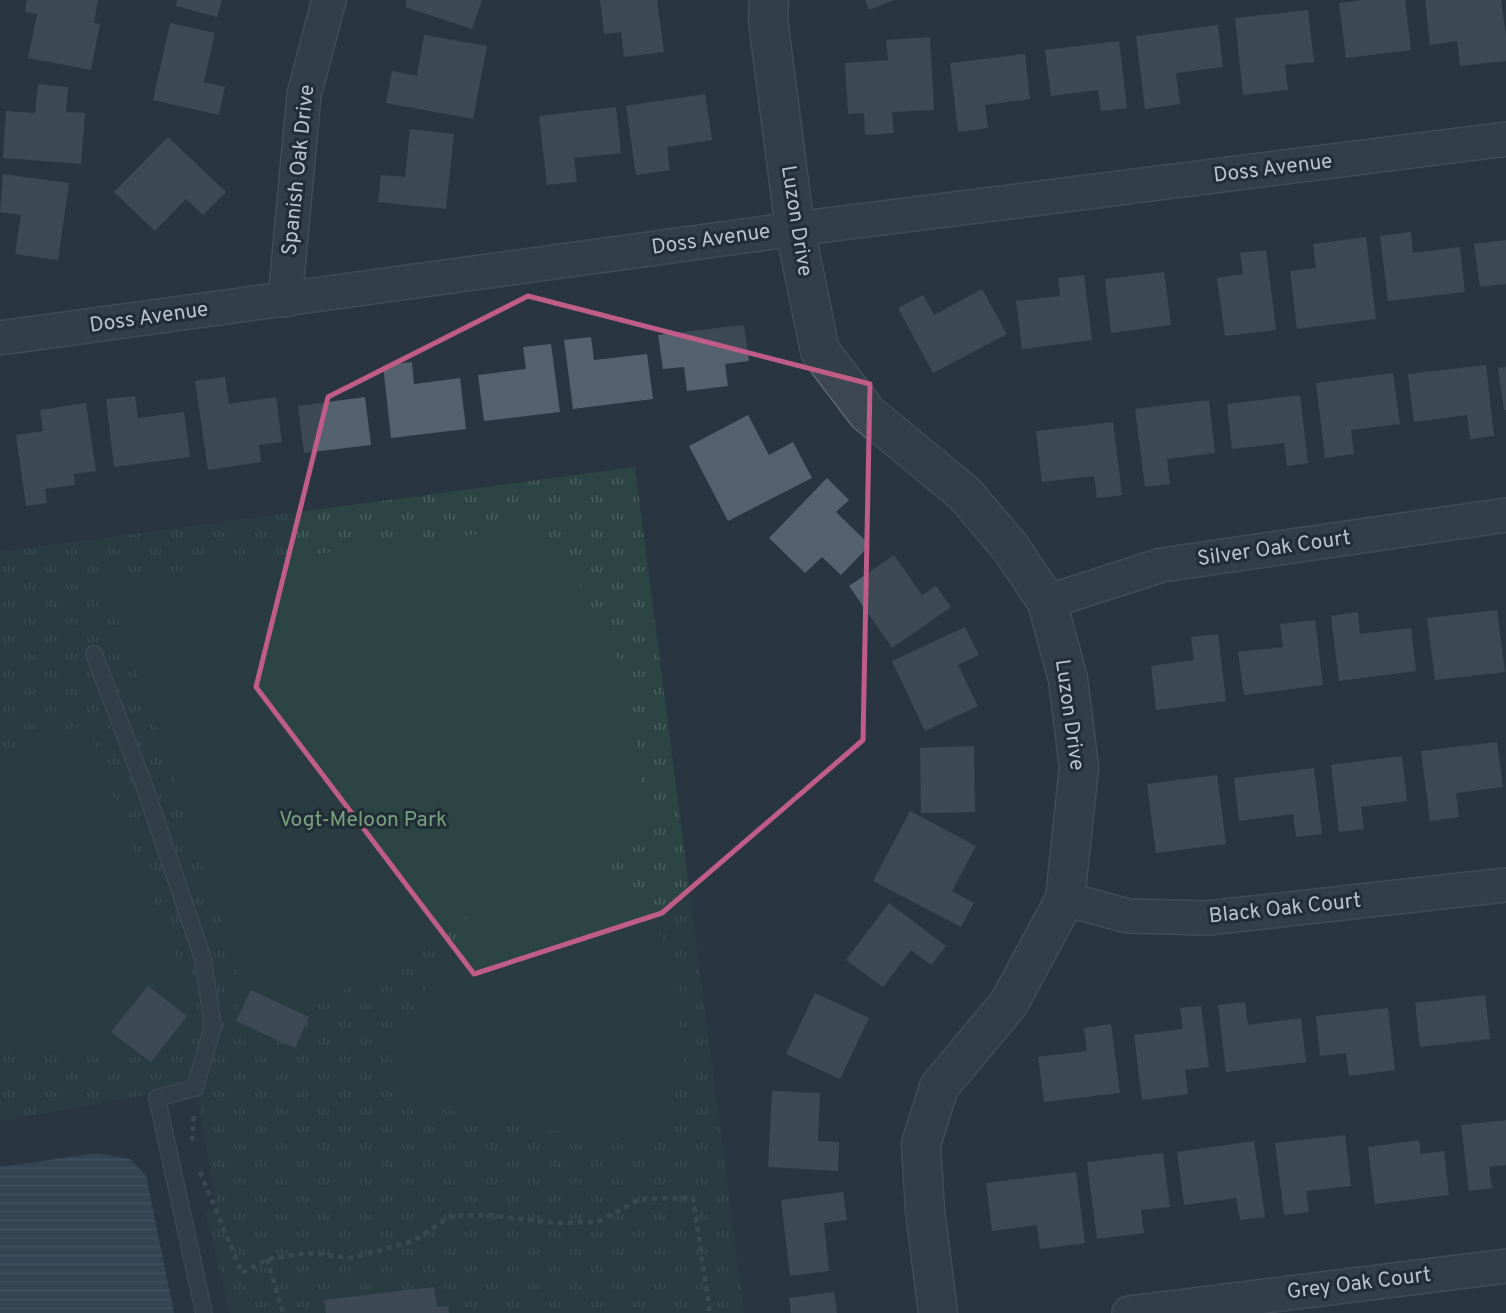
<svg xmlns="http://www.w3.org/2000/svg" width="1506" height="1313" font-family="Overpass,sans-serif">
<style>
.park{fill:url(#park-tufts)}
.pitch{fill:#2c4443}
.water{fill:url(#water-rules)}
.building{fill:#54616e}
.lines{fill:none;stroke-linecap:round;stroke-linejoin:round}
.service-casing{stroke:#5b656f;stroke-width:18}
.minor-casing{stroke:#5b656f;stroke-width:36}
.tertiary-casing{stroke:#5b656f;stroke-width:41}
.path{stroke:#4b6061;stroke-width:4.5;stroke-dasharray:5 5;stroke-linecap:butt}
.service{stroke:#3d4751;stroke-width:16}
.minor{stroke:#3d4751;stroke-width:33}
.tertiary{stroke:#3d4751;stroke-width:38}
.marked{fill:none;stroke:#bf5c88;stroke-width:5;stroke-linejoin:round}
.labels{text-anchor:middle;dominant-baseline:central;stroke-width:6;stroke-linejoin:round;paint-order:stroke}
.street-label{font-size:21px;fill:#bac2cb;stroke:#212d37}
.park-label{font-size:21px;fill:#7aa07e;stroke:#212d37}
</style>
<defs>
<pattern id="park-tufts" width="24" height="20" patternUnits="userSpaceOnUse" patternTransform="scale(1.75)"><rect width="24" height="20" fill="#2c4443"/><path d="M3 7l-1-3M5 7V3M7 7l1-3M15 17l-1-3M17 17v-4M19 17l1-3" fill="none" stroke="#485d5d"/></pattern>
<pattern id="water-rules" width="6" height="5" patternUnits="userSpaceOnUse" patternTransform="scale(1.75)"><rect width="6" height="5" fill="#405569"/><path d="M0 2.5h6" fill="none" stroke="#5a6c7d"/></pattern>
</defs>
<rect width="100%" height="100%" fill="#293641"/>
<path class="park" d="M 635,467 L 744,1313 L 230,1313 L 205,1212 L 217,1210 L 196,1086 L 0,1121 L 0,552 Z"/>
<g class="pitch">
<path d="M 537,527 L 576,578 L 627,676 L 648,837 L 590,856 L 633,891 L 676,961 L 683,1068 L 663,1137 L 652,1149 L 406,1102 L 389,1052 L 472,909 L 439,936 L 307,1011 L 297,1048 L 235,1012 L 242,981 L 106,580 Z"/>
<path d="M 86,724 L 199,1018 L 158,1059 L 0,1043 L 0,756 Z"/>
</g>
<path class="water" d="M 97,1153 L 130,1159 L 146,1175 L 174,1313 L 0,1313 L 0,1167 Z"/>
<g class="building">
<path d="M 27,0 L 98,0 L 94,23 L 100,24 L 91,70 L 28,58 L 37,14 L 25,12 Z"/>
<path d="M 177,0 L 222,0 L 217,17 L 176,6 Z"/>
<path d="M 407,0 L 482,0 L 472,29 L 405,7 Z"/>
<path d="M 600,0 L 657,0 L 664,52 L 624,57 L 621,32 L 604,34 Z"/>
<path d="M 865,0 L 894,0 L 869,10 Z"/>
<path d="M 1363,0 L 1405,0 L 1411,50 L 1346,58 L 1339,3 Z"/>
<path d="M 1425,0 L 1501,0 L 1506,37 L 1506,61 L 1460,66 L 1457,41 L 1430,45 Z"/>
<path d="M 1308,10 L 1314,62 L 1285,65 L 1288,90 L 1243,95 L 1235,18 Z"/>
<path d="M 170,23 L 215,33 L 204,82 L 225,87 L 219,115 L 153,100 Z"/>
<path d="M 1218,25 L 1223,67 L 1176,73 L 1180,104 L 1145,109 L 1136,36 Z"/>
<path d="M 424,35 L 487,46 L 473,119 L 386,103 L 392,71 L 417,76 Z"/>
<path d="M 930,37 L 934,110 L 892,112 L 894,133 L 865,135 L 864,113 L 848,114 L 845,63 L 888,60 L 886,40 Z"/>
<path d="M 1119,41 L 1127,108 L 1101,111 L 1098,90 L 1051,96 L 1045,50 Z"/>
<path d="M 1025,54 L 1030,99 L 985,105 L 988,128 L 958,132 L 950,63 Z"/>
<path d="M 38,84 L 68,87 L 66,112 L 85,113 L 81,164 L 3,158 L 6,111 L 35,113 Z"/>
<path d="M 705,94 L 712,140 L 667,147 L 670,170 L 636,175 L 626,106 Z"/>
<path d="M 616,107 L 621,153 L 574,158 L 577,182 L 547,185 L 539,116 Z"/>
<path d="M 410,129 L 454,134 L 446,209 L 378,202 L 381,175 L 405,177 Z"/>
<path d="M 168,137 L 226,192 L 203,215 L 186,199 L 155,231 L 114,192 Z"/>
<path d="M 3,174 L 69,183 L 58,260 L 15,254 L 21,215 L 0,212 Z"/>
<path d="M 1411,232 L 1413,253 L 1460,247 L 1465,292 L 1388,301 L 1380,236 Z"/>
<path d="M 1366,237 L 1376,319 L 1297,329 L 1290,271 L 1316,268 L 1313,244 Z"/>
<path d="M 1506,240 L 1506,284 L 1480,287 L 1474,244 Z"/>
<path d="M 1266,250 L 1276,330 L 1225,336 L 1217,278 L 1243,274 L 1240,253 Z"/>
<path d="M 1164,272 L 1171,325 L 1111,333 L 1105,279 Z"/>
<path d="M 1084,275 L 1092,340 L 1022,349 L 1016,301 L 1060,296 L 1058,278 Z"/>
<path d="M 982,289 L 1007,334 L 933,373 L 898,308 L 923,295 L 934,315 Z"/>
<path d="M 744,325 L 749,361 L 725,364 L 728,386 L 687,391 L 684,367 L 663,369 L 658,335 Z"/>
<path d="M 591,337 L 594,360 L 647,354 L 653,399 L 573,409 L 564,340 Z"/>
<path d="M 551,344 L 560,412 L 484,421 L 478,375 L 526,369 L 523,347 Z"/>
<path d="M 412,362 L 414,384 L 460,378 L 466,429 L 391,438 L 383,365 Z"/>
<path d="M 1486,365 L 1494,436 L 1470,439 L 1467,415 L 1414,422 L 1408,374 Z"/>
<path d="M 1506,367 L 1506,410 L 1504,410 L 1498,368 Z"/>
<path d="M 1393,373 L 1400,424 L 1351,430 L 1354,454 L 1325,458 L 1316,383 Z"/>
<path d="M 225,377 L 229,404 L 276,397 L 282,442 L 259,445 L 261,462 L 208,470 L 195,381 Z"/>
<path d="M 1300,395 L 1308,463 L 1287,466 L 1284,443 L 1232,449 L 1227,404 Z"/>
<path d="M 135,396 L 138,418 L 184,412 L 190,457 L 114,467 L 106,399 Z"/>
<path d="M 365,397 L 371,445 L 304,453 L 298,406 Z"/>
<path d="M 1209,400 L 1215,453 L 1167,459 L 1170,484 L 1145,487 L 1135,409 Z"/>
<path d="M 86,403 L 96,471 L 74,474 L 75,485 L 45,489 L 47,503 L 26,506 L 16,435 L 43,431 L 40,410 Z"/>
<path d="M 748,415 L 769,455 L 793,442 L 812,478 L 728,521 L 689,446 Z"/>
<path d="M 1113,422 L 1122,495 L 1097,498 L 1094,476 L 1042,482 L 1036,431 Z"/>
<path d="M 827,478 L 849,500 L 836,512 L 870,545 L 841,575 L 822,557 L 805,573 L 769,538 Z"/>
<path d="M 894,555 L 922,595 L 936,586 L 951,607 L 892,648 L 849,586 Z"/>
<path d="M 1497,610 L 1505,672 L 1435,680 L 1427,618 Z"/>
<path d="M 1358,612 L 1360,634 L 1411,628 L 1416,671 L 1339,681 L 1331,616 Z"/>
<path d="M 1315,620 L 1323,685 L 1244,695 L 1238,652 L 1283,647 L 1280,624 Z"/>
<path d="M 965,627 L 979,655 L 958,665 L 978,706 L 925,731 L 892,661 Z"/>
<path d="M 1218,634 L 1226,701 L 1156,710 L 1151,666 L 1194,660 L 1191,637 Z"/>
<path d="M 1497,742 L 1503,787 L 1456,793 L 1459,817 L 1430,821 L 1421,751 Z"/>
<path d="M 974,746 L 975,812 L 921,813 L 920,748 Z"/>
<path d="M 1402,756 L 1407,801 L 1361,807 L 1364,829 L 1339,832 L 1331,765 Z"/>
<path d="M 1314,768 L 1322,834 L 1296,837 L 1293,814 L 1239,821 L 1234,778 Z"/>
<path d="M 1217,775 L 1226,844 L 1156,853 L 1147,784 Z"/>
<path d="M 910,811 L 976,846 L 952,891 L 974,903 L 961,927 L 873,881 Z"/>
<path d="M 889,903 L 946,946 L 931,965 L 911,950 L 883,987 L 846,960 Z"/>
<path d="M 148,986 L 187,1016 L 151,1062 L 111,1032 Z"/>
<path d="M 251,990 L 309,1017 L 295,1048 L 236,1021 Z"/>
<path d="M 815,993 L 869,1018 L 840,1079 L 786,1054 Z"/>
<path d="M 1485,995 L 1490,1039 L 1420,1047 L 1415,1003 Z"/>
<path d="M 1245,1002 L 1248,1025 L 1301,1018 L 1306,1062 L 1226,1072 L 1218,1005 Z"/>
<path d="M 1201,1006 L 1209,1067 L 1185,1070 L 1188,1094 L 1142,1100 L 1134,1035 L 1183,1029 L 1180,1008 Z"/>
<path d="M 1388,1008 L 1395,1070 L 1349,1076 L 1346,1053 L 1320,1056 L 1316,1016 Z"/>
<path d="M 1111,1024 L 1120,1093 L 1044,1102 L 1038,1057 L 1087,1051 L 1084,1028 Z"/>
<path d="M 772,1091 L 820,1093 L 818,1141 L 839,1142 L 838,1171 L 768,1167 Z"/>
<path d="M 1506,1120 L 1506,1165 L 1489,1167 L 1492,1188 L 1469,1191 L 1461,1125 Z"/>
<path d="M 1345,1135 L 1351,1186 L 1306,1191 L 1309,1212 L 1284,1215 L 1275,1143 Z"/>
<path d="M 1419,1140 L 1421,1154 L 1444,1151 L 1449,1195 L 1375,1204 L 1368,1147 Z"/>
<path d="M 1254,1141 L 1265,1217 L 1240,1220 L 1236,1198 L 1184,1205 L 1177,1152 Z"/>
<path d="M 1163,1153 L 1170,1207 L 1141,1210 L 1144,1233 L 1097,1239 L 1087,1162 Z"/>
<path d="M 1076,1172 L 1085,1243 L 1040,1249 L 1037,1225 L 992,1231 L 986,1183 Z"/>
<path d="M 843,1192 L 847,1220 L 824,1223 L 829,1271 L 790,1276 L 781,1200 Z"/>
<path d="M 434,1287 L 437,1307 L 448,1306 L 449,1313 L 326,1313 L 324,1300 Z"/>
<path d="M 834,1292 L 837,1313 L 791,1313 L 789,1298 Z"/>
</g>
<g class="lines">
<g class="service-casing">
<path id="service" d="M 94,654 L 145,788 L 203,959 L 213,1026 L 195,1088 L 157,1098 L 204,1313"/>
</g>
<g class="minor-casing">
<g id="minor">
<path d="M 285,300 L 304,95 L 329,0"/>
<path d="M 0,338 L 795,229 L 1506,139"/>
<path d="M 1047,602 L 1162,565 L 1506,515"/>
<path d="M 1065,899 L 1128,916 L 1208,918 L 1506,885"/>
<path d="M 1129,1313 L 1506,1266"/>
</g>
</g>
<g class="tertiary-casing">
<path id="tertiary" d="M 769,0 L 768,20 L 795,229 L 820,351 L 867,413 L 965,494 L 1010,547 L 1047,602 L 1068,679 L 1079,767 L 1065,899 L 1009,1003 L 939,1087 L 921,1144 L 925,1210 L 938,1313"/>
</g>
<g class="path">
<path d="M 192,1141 L 194,1111"/>
<path d="M 200,1172 L 242,1273 L 267,1259 L 306,1253 L 353,1258 L 413,1241 L 451,1216 L 489,1215 L 555,1223 L 597,1222 L 641,1199 L 693,1198 L 710,1313"/>
<path d="M 267,1259 L 283,1313"/>
</g>
<use href="#service" class="service"/>
<use href="#minor" class="minor"/>
<use href="#tertiary" class="tertiary"/>
</g>
<path d="M0 0H1506V1313H0ZM 528,296 L 870,384 L 863,740 L 662,913 L 474,974 L 256,687 L 328,397 Z" fill="#293641" fill-opacity=".55" fill-rule="evenodd"/>
<path class="marked" d="M 528,296 L 870,384 L 863,740 L 662,913 L 474,974 L 256,687 L 328,397 Z"/>
<g class="labels">
<g class="street-label">
<text transform="translate(1273 169) rotate(-7)">Doss Avenue</text>
<text transform="translate(299 170) rotate(-84)">Spanish Oak Drive</text>
<text transform="translate(796 221) rotate(81)">Luzon Drive</text>
<text transform="translate(711 240) rotate(-8)">Doss Avenue</text>
<text transform="translate(149 318) rotate(-8)">Doss Avenue</text>
<text transform="translate(1274 549) rotate(-8)">Silver Oak Court</text>
<text transform="translate(1069 715) rotate(82)">Luzon Drive</text>
<text transform="translate(1285 909) rotate(-6)">Black Oak Court</text>
<text transform="translate(1359 1284) rotate(-7)">Grey Oak Court</text>
</g>
<g class="park-label">
<text x="363" y="820">Vogt-Meloon Park</text>
</g>
</g>
</svg>
